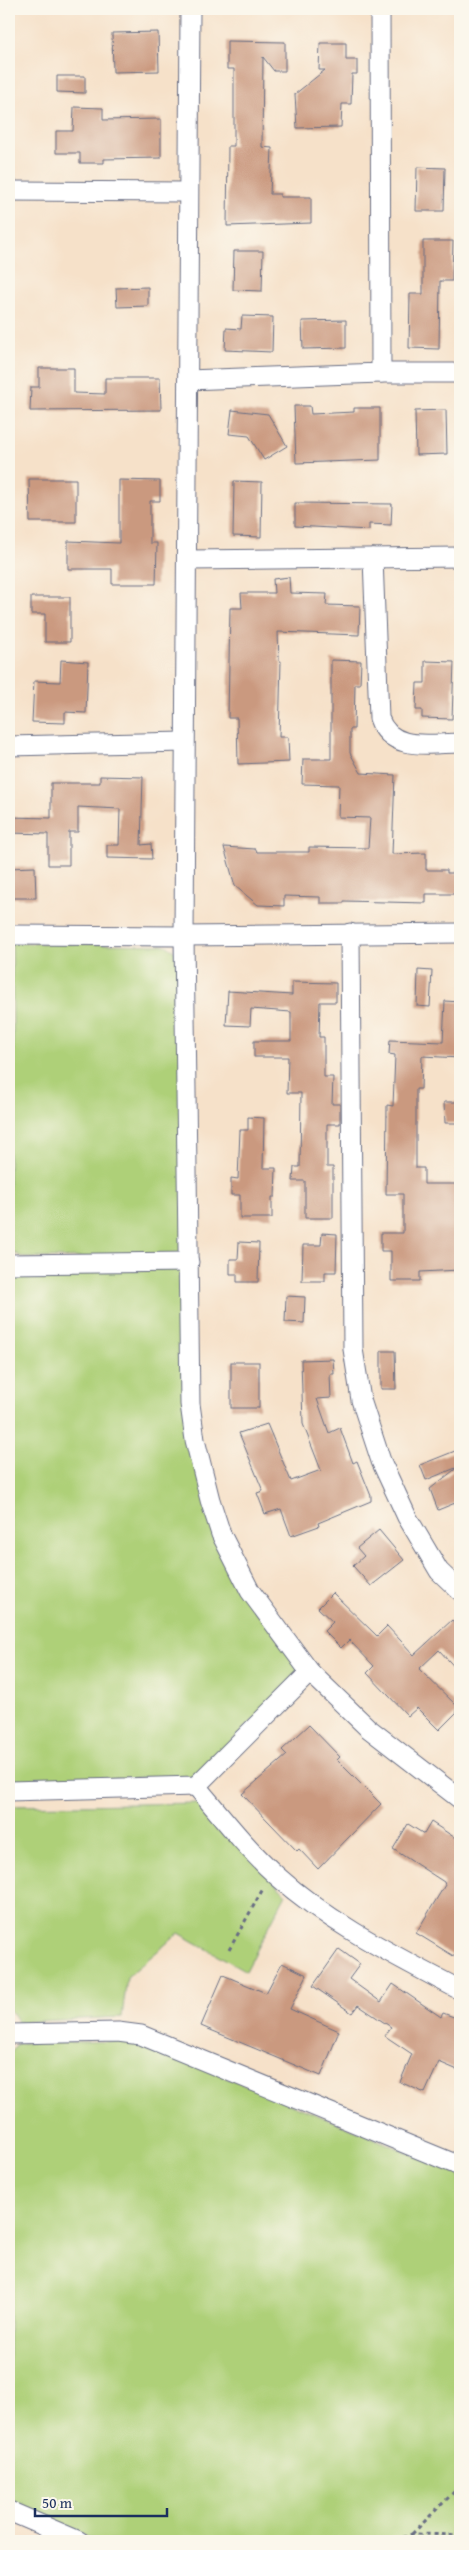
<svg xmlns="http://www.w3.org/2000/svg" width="469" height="2550" font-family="'Gentium Book Plus',serif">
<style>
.green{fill:#aed078;stroke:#64806b}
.building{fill:#ca997f}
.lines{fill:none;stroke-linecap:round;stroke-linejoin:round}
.minor-casing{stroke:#686d83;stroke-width:21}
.path{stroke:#686d83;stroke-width:3;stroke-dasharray:4 4;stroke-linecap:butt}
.minor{stroke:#fff;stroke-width:19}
</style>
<rect width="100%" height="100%" fill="#fbf7ec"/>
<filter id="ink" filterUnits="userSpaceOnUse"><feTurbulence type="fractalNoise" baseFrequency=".02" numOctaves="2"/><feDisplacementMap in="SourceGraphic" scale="10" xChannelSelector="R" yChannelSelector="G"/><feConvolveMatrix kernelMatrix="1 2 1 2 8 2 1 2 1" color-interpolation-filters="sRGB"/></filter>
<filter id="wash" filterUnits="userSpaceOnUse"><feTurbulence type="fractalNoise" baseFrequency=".0096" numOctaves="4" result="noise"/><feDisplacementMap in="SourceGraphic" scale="20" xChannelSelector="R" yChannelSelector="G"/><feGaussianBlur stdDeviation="1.12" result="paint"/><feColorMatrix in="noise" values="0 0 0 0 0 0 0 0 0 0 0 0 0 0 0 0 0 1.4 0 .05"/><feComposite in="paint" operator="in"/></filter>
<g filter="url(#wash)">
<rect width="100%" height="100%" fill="#f6e1c9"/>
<g class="green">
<path d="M 12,943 L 166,945 L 179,955 L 185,1257 L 24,1258 L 9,1250 L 9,1128 L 14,1123 Z"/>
<path d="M 183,1269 L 186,1404 L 217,1535 L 303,1672 L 195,1777 L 9,1781 L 9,1272 Z"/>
<path d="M 199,1803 L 286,1894 L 246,1971 L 179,1933 L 127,1977 L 122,2017 L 17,2022 L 9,2009 L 9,1806 Z"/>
<path d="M 126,2041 L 144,2043 L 460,2174 L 460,2541 L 97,2541 L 9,2504 L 9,2056 L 18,2043 Z"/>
</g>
<g id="blocks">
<g class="building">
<path d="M 158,32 L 159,71 L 113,72 L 112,33 Z"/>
<path d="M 227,41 L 285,42 L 285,71 L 274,71 L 263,57 L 262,147 L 272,148 L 270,194 L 280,194 L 280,197 L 311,197 L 311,223 L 227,226 L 228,146 L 234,146 L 234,69 L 227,69 Z"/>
<path d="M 320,43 L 346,43 L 346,60 L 357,60 L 357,74 L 352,74 L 351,104 L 342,104 L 341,127 L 297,128 L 295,94 L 325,70 L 319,70 Z"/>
<path d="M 57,76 L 85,76 L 85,93 L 57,92 Z"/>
<path d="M 74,107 L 103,108 L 103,120 L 161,119 L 161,158 L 104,159 L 104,163 L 80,163 L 80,153 L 56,153 L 56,131 L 73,131 Z"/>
<path d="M 417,167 L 445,168 L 444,211 L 416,211 Z"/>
<path d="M 423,241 L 453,241 L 452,281 L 440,281 L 439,349 L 409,348 L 410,294 L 423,294 Z"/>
<path d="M 234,251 L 263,251 L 262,291 L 233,290 Z"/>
<path d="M 148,287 L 148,306 L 117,307 L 116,288 Z"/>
<path d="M 242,316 L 273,317 L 272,352 L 225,350 L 226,328 L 241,329 Z"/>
<path d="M 346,320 L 346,348 L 303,349 L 302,321 Z"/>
<path d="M 39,368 L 74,368 L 74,393 L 105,394 L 105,378 L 160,378 L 161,410 L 30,411 L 31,387 L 39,387 Z"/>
<path d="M 294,406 L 310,406 L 311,414 L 354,412 L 354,408 L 380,408 L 380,460 L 296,463 Z"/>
<path d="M 232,410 L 268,414 L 287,446 L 264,460 L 249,436 L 229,434 Z"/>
<path d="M 446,410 L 447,454 L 416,455 L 415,411 Z"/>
<path d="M 29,479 L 76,479 L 76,522 L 30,522 Z"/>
<path d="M 119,480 L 160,481 L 160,501 L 150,501 L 150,543 L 157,543 L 156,584 L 112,584 L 112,569 L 68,569 L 68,541 L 119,543 Z"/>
<path d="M 234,481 L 262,482 L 261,537 L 233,536 Z"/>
<path d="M 295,503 L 392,504 L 391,525 L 369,524 L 369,530 L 295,526 Z"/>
<path d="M 289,577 L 290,593 L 327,594 L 326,605 L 360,606 L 359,635 L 278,632 L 279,661 L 281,661 L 279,737 L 288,737 L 289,762 L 238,764 L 237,718 L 228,718 L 230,608 L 242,608 L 241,593 L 274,593 L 273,579 Z"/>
<path d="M 31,597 L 70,597 L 70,642 L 45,642 L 45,614 L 31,614 Z"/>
<path d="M 61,660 L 88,662 L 86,713 L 65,712 L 65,723 L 32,722 L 34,681 L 60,682 Z"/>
<path d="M 331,660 L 361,661 L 360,684 L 355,684 L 354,729 L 350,729 L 350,753 L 361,773 L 395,775 L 392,854 L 426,853 L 426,870 L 447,870 L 447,873 L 460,873 L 460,894 L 426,894 L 426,903 L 344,901 L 344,903 L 320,903 L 320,897 L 284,896 L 284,906 L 258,905 L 235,886 L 224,847 L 255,849 L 257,852 L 309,852 L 309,847 L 368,848 L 370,818 L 338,817 L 339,785 L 302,784 L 303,759 L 331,759 Z"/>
<path d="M 425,661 L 454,662 L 452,719 L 422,718 L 422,710 L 416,710 L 417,683 L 425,683 Z"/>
<path d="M 100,776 L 143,777 L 141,845 L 151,844 L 152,859 L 107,858 L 107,845 L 119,845 L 120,809 L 78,807 L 78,832 L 69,832 L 69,865 L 48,865 L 48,834 L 9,833 L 9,817 L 51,818 L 51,783 L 100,783 Z"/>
<path d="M 35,867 L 36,898 L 9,898 L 9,868 Z"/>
<path d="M 418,970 L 432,971 L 430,1007 L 417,1006 Z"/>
<path d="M 292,982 L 336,983 L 336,1002 L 320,1002 L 319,1037 L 324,1037 L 324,1077 L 333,1077 L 332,1104 L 340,1104 L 340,1124 L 327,1124 L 327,1167 L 333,1167 L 333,1218 L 305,1218 L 305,1181 L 293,1181 L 294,1167 L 300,1167 L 301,1093 L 287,1093 L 288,1057 L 254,1057 L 254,1041 L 291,1041 L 291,1012 L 251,1009 L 250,1026 L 226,1025 L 228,991 L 292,995 Z"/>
<path d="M 445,1001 L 460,1002 L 460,1058 L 422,1056 L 421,1089 L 416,1089 L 416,1168 L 424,1168 L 424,1184 L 457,1184 L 457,1235 L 460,1235 L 460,1270 L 420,1272 L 420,1281 L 391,1281 L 391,1251 L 381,1251 L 381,1233 L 403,1233 L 403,1194 L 386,1194 L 387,1105 L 393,1106 L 395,1055 L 389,1054 L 390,1040 L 443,1042 Z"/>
<path d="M 444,1102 L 460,1102 L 460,1123 L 445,1123 Z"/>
<path d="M 248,1117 L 264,1118 L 263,1168 L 276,1168 L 275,1197 L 272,1197 L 272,1218 L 240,1218 L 240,1195 L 231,1195 L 231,1178 L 238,1179 L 240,1130 L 248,1130 Z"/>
<path d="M 322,1233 L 337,1234 L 336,1272 L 325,1272 L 325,1281 L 302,1281 L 303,1245 L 321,1245 Z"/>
<path d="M 239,1242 L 259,1243 L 258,1282 L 237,1282 L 237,1274 L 230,1274 L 230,1259 L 238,1259 Z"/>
<path d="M 286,1296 L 305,1297 L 304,1323 L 285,1322 Z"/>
<path d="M 381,1351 L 395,1351 L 396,1389 L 381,1389 Z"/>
<path d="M 333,1359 L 334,1374 L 330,1374 L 331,1398 L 317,1399 L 329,1433 L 340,1428 L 353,1463 L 357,1461 L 371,1496 L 371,1501 L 318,1523 L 319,1526 L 291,1536 L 281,1509 L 265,1514 L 257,1493 L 263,1491 L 239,1433 L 267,1424 L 291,1481 L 321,1470 L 303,1424 L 301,1360 Z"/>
<rect x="231" y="1362" width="28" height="46"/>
<path d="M 460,1449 L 460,1501 L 438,1510 L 430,1489 L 458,1467 L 426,1480 L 420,1465 Z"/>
<path d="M 379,1530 L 404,1560 L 371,1586 L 353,1566 L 364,1556 L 357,1548 Z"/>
<path d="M 333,1593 L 377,1636 L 387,1626 L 414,1655 L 452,1620 L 460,1629 L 460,1673 L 439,1650 L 419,1669 L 457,1706 L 457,1712 L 439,1730 L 417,1708 L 408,1716 L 367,1673 L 374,1666 L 349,1640 L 341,1648 L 324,1631 L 333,1622 L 318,1608 Z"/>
<path d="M 309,1725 L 340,1757 L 337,1760 L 381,1804 L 318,1869 L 299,1849 L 297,1851 L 242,1794 L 287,1755 L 282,1750 Z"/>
<path d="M 431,1822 L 460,1841 L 460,1960 L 416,1933 L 445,1885 L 444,1882 L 393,1849 L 408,1824 L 424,1834 Z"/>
<path d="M 339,1949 L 360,1964 L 349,1979 L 381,2002 L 393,1984 L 441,2017 L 443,2013 L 459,2019 L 455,2029 L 460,2032 L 460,2071 L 439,2062 L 425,2093 L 400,2082 L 412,2054 L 385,2036 L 391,2027 L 358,2005 L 352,2013 L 313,1986 Z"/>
<path d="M 282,1963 L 307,1975 L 290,2009 L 339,2031 L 321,2076 L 201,2026 L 223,1975 L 266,1993 Z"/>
</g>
</g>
</g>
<g filter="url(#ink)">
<use href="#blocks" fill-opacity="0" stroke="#686d83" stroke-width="1"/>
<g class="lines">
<g class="minor-casing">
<g id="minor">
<path d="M 190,9 L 184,936 L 190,1404 L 195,1440 L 210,1500 L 221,1534 L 250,1591 L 310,1672 L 368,1728 L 460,1799"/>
<path d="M 9,191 L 187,192"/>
<path d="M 381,373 L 460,373"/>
<path d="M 188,380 L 381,373 L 380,9"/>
<path d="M 373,558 L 379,718 C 391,753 431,743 460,743"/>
<path d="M 188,560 L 460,557"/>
<path d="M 9,746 L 184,742"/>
<path d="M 350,933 L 353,1349 L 361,1400 L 381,1461 L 407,1517 L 439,1571 L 460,1591"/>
<path d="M 9,935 L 184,936 L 460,933"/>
<path d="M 9,1264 L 189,1262"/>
<path d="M 196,1786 C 222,1817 247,1849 277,1876 C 330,1924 398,1957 460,1990"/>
<path d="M 9,1791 L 196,1786 L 310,1672"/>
<path d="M 9,2034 L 118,2032 L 141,2035 L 460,2166"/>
<path d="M 9,2511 L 79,2541"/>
</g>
</g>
<g class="path">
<path d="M 229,1950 L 264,1887"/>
<path d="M 412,2534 L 460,2486"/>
<path d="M 395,2541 L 412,2534 L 460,2535"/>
</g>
<use href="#minor" class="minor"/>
</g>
</g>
<rect width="469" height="2550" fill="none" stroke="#fbf7ec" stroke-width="30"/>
<path d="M35 2508v8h132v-8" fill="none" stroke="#1b2f5e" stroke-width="2.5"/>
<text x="42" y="2508" font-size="15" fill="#1b2f5e" stroke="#fbf7ec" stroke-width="4" paint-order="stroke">50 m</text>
</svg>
